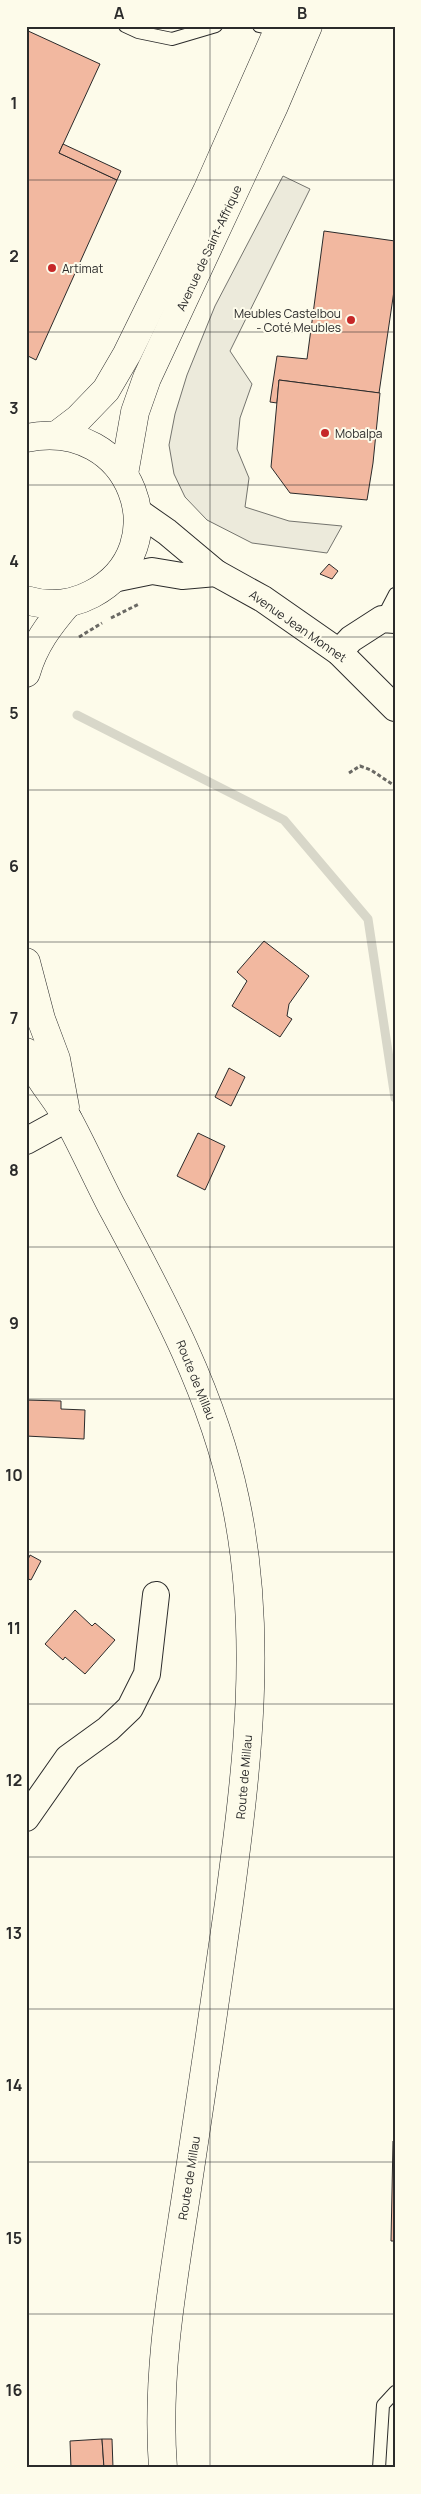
<svg xmlns="http://www.w3.org/2000/svg" width="421" height="2494" font-family="Manrope,sans-serif">
<style>
.parking{fill:#eceadb;stroke:#74746e}
.lines{fill:none;stroke-linecap:round;stroke-linejoin:round}
.stream{stroke:#d8d7c9;stroke-width:9}
.building{fill:#f2b8a0;stroke:#2b2b2b}
.lane-casing{stroke:#2b2b2b;stroke-width:14}
.street-casing{stroke:#2b2b2b;stroke-width:28}
.primary-casing{stroke:#2b2b2b;stroke-width:29}
.path{stroke:#6a6964;stroke-width:3;stroke-dasharray:4 2.5;stroke-linecap:butt}
.lane{stroke:#fdfbea;stroke-width:12}
.street{stroke:#fdfbea;stroke-width:26}
.primary{stroke:#fdfbea;stroke-width:28}
.grid{fill:none;stroke:#2b2b2b;stroke-width:1;stroke-opacity:0.55}
.poi-dot{fill:#c62828;stroke:#fdfbea;stroke-width:2}
.labels{text-anchor:middle;dominant-baseline:central;stroke-width:4;stroke-linejoin:round;paint-order:stroke}
.street-label{font-size:12px;fill:#2b2b2b;stroke:#fdfbea}
.poi-label{font-size:12px;fill:#2b2b2b;stroke:#fdfbea;text-anchor:start}
.neatline{fill:none;stroke:#2b2b2b;stroke-width:2}
.grid-label{font-size:16px;text-anchor:middle;font-weight:bold;fill:#2b2b2b}
</style>
<rect width="100%" height="100%" fill="#fdfbea"/>
<path class="parking" d="M 283,176 L 310,189 L 230,351 L 252,384 L 240,418 L 237,449 L 249,478 L 245,507 L 289,521 L 342,526 L 327,553 L 252,543 L 207,520 L 185,497 L 174,474 L 169,445 L 175,414 L 187,375 L 215,306 Z"/>
<g class="lines">
<path class="stream" d="M 77,715 L 284,820 L 368,919 L 395,1098"/>
</g>
<g class="building">
<path d="M 26,30 L 100,64 L 59,153 L 117,180 L 36,360 L 26,355 Z"/>
<path d="M 63,144 L 121,171 L 117,180 L 59,153 Z"/>
<path d="M 324,231 L 395,241 L 395,284 L 379,393 L 279,380 L 277,403 L 270,402 L 277,356 L 307,359 Z"/>
<path d="M 279,380 L 380,393 L 373,463 L 367,500 L 290,493 L 271,467 Z"/>
<path d="M 329,564 L 338,571 L 332,579 L 320,574 Z"/>
<path d="M 264,941 L 309,976 L 289,1004 L 287,1016 L 292,1019 L 280,1037 L 232,1006 L 247,981 L 237,972 Z"/>
<path d="M 229,1068 L 245,1077 L 231,1106 L 215,1097 Z"/>
<path d="M 198,1133 L 225,1146 L 205,1190 L 177,1176 Z"/>
<path d="M 26,1400 L 61,1401 L 61,1409 L 85,1410 L 84,1439 L 26,1436 Z"/>
<path d="M 30,1555 L 41,1561 L 31,1580 L 26,1578 L 26,1564 Z"/>
<path d="M 75,1610 L 92,1626 L 95,1623 L 115,1640 L 85,1674 L 65,1657 L 63,1660 L 45,1644 Z"/>
<path d="M 393,2141 L 395,2141 L 395,2241 L 391,2241 Z"/>
<path d="M 102,2439 L 104,2468 L 71,2468 L 70,2441 Z"/>
<path d="M 102,2439 L 112,2439 L 113,2468 L 104,2468 Z"/>
</g>
<g class="lines">
<g class="lane-casing">
<g id="lane">
<path d="M 125,26 L 138,32 L 172,39 L 216,26"/>
<path d="M 259,26 L 278,30"/>
<path d="M 382,619 L 395,594"/>
<path d="M 379,2468 L 383,2405 L 395,2392"/>
</g>
</g>
<g class="street-casing">
<g id="street">
<path d="M 137,511 L 167,532 L 216,573 L 263,599 L 339,652 L 395,708"/>
<path d="M 113,579 L 152,571 L 182,576 L 216,573"/>
<path d="M 339,652 L 351,639 L 382,619 L 395,620"/>
<path d="M 26,1141 L 68,1118"/>
<path d="M 26,1818 L 68,1758 L 108,1729 L 130,1708 L 147,1674 L 156,1595"/>
</g>
</g>
<g class="primary-casing">
<g id="primary">
<path d="M 57,435 L 78,419 L 106,390 L 127,354 L 207,191 L 280,26"/>
<path d="M 26,438 C 133,416 179,548 92,594 C 71,605 49,607 26,600"/>
<path d="M 124,474 L 135,412 L 147,378 L 274,106 L 308,26"/>
<path d="M 26,673 C 34,645 49,625 68,603"/>
<path d="M 26,962 L 41,1019 L 56,1059 L 65,1107"/>
<path d="M 26,1052 C 36,1077 56,1097 69,1121 C 84,1149 97,1178 112,1207 C 162,1300 213,1394 235,1499 C 264,1634 247,1768 229,1903 C 215,2001 201,2098 186,2196 C 172,2287 156,2376 163,2468"/>
</g>
</g>
<g class="path">
<path d="M 111,618 L 139,604"/>
<path d="M 79,637 L 102,623"/>
<path d="M 349,773 L 360,766 L 371,770 L 395,786"/>
</g>
<use href="#lane" class="lane"/>
<use href="#street" class="street"/>
<use href="#primary" class="primary"/>
</g>
<path class="grid" d="M 210,26 L 210,2468M 26,180 L 395,180M 26,332 L 395,332M 26,485 L 395,485M 26,637 L 395,637M 26,790 L 395,790M 26,942 L 395,942M 26,1095 L 395,1095M 26,1247 L 395,1247M 26,1399 L 395,1399M 26,1552 L 395,1552M 26,1704 L 395,1704M 26,1857 L 395,1857M 26,2009 L 395,2009M 26,2162 L 395,2162M 26,2314 L 395,2314"/>
<g class="poi-dot">
<circle cx="52" cy="268" r="5"/>
<circle cx="351" cy="320" r="5"/>
<circle cx="325" cy="433" r="5"/>
</g>
<g class="labels">
<g class="street-label">
<text transform="translate(209 248) rotate(-65)">Avenue de Saint-Affrique</text>
<text transform="translate(298 626) rotate(35)">Avenue Jean Monnet</text>
<text transform="translate(196 1380) rotate(68)">Route de Millau</text>
<text transform="translate(244 1777) rotate(-85)">Route de Millau</text>
<text transform="translate(189 2178) rotate(-81)">Route de Millau</text>
</g>
<g class="poi-label">
<text x="62" y="268">Artimat</text>
<text x="341" y="313" text-anchor="end">Meubles Castelbou<tspan x="341" dy="14">- Coté Meubles</tspan></text>
<text x="335" y="433">Mobalpa</text>
</g>
</g>
<rect width="421" height="2494" fill="none" stroke="#fdfbea" stroke-width="55"/>
<rect x="28" y="28" width="366" height="2438" class="neatline"/>
<g class="grid-label">
<text x="119" y="19">A</text>
<text x="302" y="19">B</text>
<text x="14" y="109">1</text>
<text x="14" y="262">2</text>
<text x="14" y="414">3</text>
<text x="14" y="567">4</text>
<text x="14" y="719">5</text>
<text x="14" y="872">6</text>
<text x="14" y="1024">7</text>
<text x="14" y="1176">8</text>
<text x="14" y="1329">9</text>
<text x="14" y="1481">10</text>
<text x="14" y="1634">11</text>
<text x="14" y="1786">12</text>
<text x="14" y="1939">13</text>
<text x="14" y="2091">14</text>
<text x="14" y="2244">15</text>
<text x="14" y="2396">16</text>
</g>
</svg>
